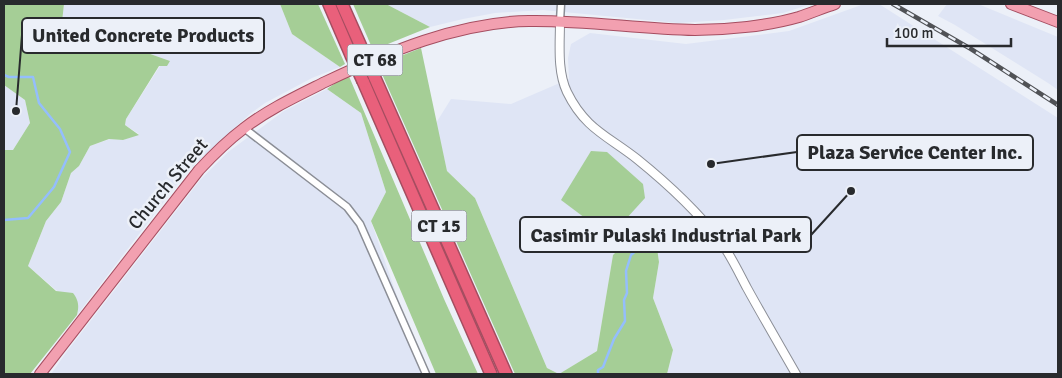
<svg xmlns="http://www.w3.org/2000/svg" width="1062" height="378" font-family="Signika,sans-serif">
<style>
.built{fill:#dfe5f5}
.green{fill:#a5ce96}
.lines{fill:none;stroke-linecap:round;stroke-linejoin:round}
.stream{stroke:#94befd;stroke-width:2.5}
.minor-casing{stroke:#8b8e96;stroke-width:9}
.tertiary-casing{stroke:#8b8e96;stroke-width:10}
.primary-casing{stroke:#a54d60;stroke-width:12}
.motorway-casing{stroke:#a54d60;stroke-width:14}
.minor{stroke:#fff;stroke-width:6}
.tertiary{stroke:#fff;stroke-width:8}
.primary{stroke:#f2a0b0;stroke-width:10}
.motorway{stroke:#e9607b;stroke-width:11}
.rail-casing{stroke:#505256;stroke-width:4.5}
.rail{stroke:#ecf0f8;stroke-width:2.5;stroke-dasharray:8;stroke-linecap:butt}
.motorway-bridge-casing{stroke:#a54d60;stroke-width:14;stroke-linecap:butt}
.motorway-bridge{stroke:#e9607b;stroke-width:11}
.labels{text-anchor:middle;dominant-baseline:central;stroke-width:5;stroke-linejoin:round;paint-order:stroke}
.shield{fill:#ecf0f8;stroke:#63656a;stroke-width:1}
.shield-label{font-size:18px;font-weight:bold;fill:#282a2d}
.street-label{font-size:19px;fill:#282a2d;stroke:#ecf0f8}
.leader{fill:none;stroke:#282a2d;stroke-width:2}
.callout-dot{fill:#282a2d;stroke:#ecf0f8;stroke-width:2}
.callout{fill:#ecf0f8;stroke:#282a2d;stroke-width:2}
.callout-label{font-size:20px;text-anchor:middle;font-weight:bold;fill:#282a2d}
</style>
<rect width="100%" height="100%" fill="#ecf0f8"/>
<g class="built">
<path d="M 64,4 L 280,4 L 292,34 L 340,67 L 312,78 L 265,103 L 250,114 L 207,153 L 186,173 L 77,315 L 78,309 L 28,266 L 46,221 L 61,202 L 71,173 L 79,166 L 90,146 L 110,139 L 123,140 L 139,134 L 125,125 L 126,119 L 160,66 L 170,61 L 139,50 L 100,45 L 61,31 Z"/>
<path d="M 386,4 L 811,4 L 783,13 L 724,20 L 678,23 L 543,10 L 495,13 L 463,19 L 430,27 Z"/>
<path d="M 864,4 L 879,4 L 1058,118 L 1058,374 L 667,374 L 673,350 L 653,298 L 659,262 L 656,241 L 613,255 L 597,351 L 559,374 L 547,368 L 475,198 L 447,171 L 436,123 L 451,99 L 511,104 L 569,79 L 568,58 L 571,44 L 590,33 L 686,44 L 789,31 Z"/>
<path d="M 947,4 L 978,4 L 1058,37 L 1058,90 L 1048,83 L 955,25 L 938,16 Z"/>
<path d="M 4,85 L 25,100 L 30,123 L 13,150 L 4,150 Z"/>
<path d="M 327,89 L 361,113 L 386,192 L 371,221 L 424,374 L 51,374 L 68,350 L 201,179 L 228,152 L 284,111 Z"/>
</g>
<g class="green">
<path d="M 4,4 L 64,4 L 61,31 L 100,45 L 139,50 L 170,61 L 167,66 L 159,66 L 126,119 L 125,125 L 139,135 L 123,140 L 109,139 L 90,146 L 79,166 L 71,173 L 61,202 L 46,221 L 28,266 L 56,291 L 73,293 C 79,301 79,306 77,315 L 30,374 L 4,374 L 4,150 L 13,150 L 30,123 L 25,100 L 4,85 Z"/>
<path d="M 280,4 L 318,4 L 345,64 L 340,67 L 292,34 Z"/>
<path d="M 353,4 L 386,4 L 430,27 L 373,50 Z"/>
<path d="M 421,48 L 447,171 L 475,198 L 547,368 L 559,374 L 597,351 L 613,255 L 649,220 L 663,229 L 656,241 L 659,262 L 653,298 L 673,350 L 667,374 L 515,374 L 382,74 L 383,63 Z"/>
<path d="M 348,74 L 444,299 L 478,374 L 436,374 L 371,221 L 386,192 L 361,113 L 327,89 Z"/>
<path d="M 591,151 L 607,152 L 643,184 L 645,198 L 626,219 L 605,233 L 561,200 Z"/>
</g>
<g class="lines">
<g class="stream">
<path d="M 4,75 L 9,77 L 33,77 L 39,103 L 60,129 L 70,152 L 54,187 L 28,218 L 4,220"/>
<path d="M 598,374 L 598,370 L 603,367 L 614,339 L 625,321 L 624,300 L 627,293 L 626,271 L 631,255 L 640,247 L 645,228"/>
</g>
<g class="minor-casing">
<g id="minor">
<path d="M 560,21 L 561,4"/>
<path d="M 244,128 L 347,207 L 360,224 L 426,374"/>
</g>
</g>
<g class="tertiary-casing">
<path id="tertiary" d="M 560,21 C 560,44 557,71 567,92 C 585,129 608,136 637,159 C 668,184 697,211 721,242 C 731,256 739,273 747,288 C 763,317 780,346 796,374"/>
</g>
<g class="primary-casing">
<g id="primary">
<path d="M 1011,4 L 1058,22"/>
<path d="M 40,374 L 199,170 C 213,155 227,141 243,129 C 267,110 297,96 325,82 C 388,52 458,22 529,21 C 584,20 639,29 695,30 C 727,30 768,26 799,17 C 811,13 823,8 835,4"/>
</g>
</g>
<g class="motorway-casing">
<g id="motorway">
<path d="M 329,4 L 351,55"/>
<path d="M 342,4 L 362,49"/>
<path d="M 374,76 L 506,374"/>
<path d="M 363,81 L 491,374"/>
</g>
</g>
<use href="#minor" class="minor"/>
<use href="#tertiary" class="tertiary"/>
<use href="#primary" class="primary"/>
<use href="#motorway" class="motorway"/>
<g class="rail-casing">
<path id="rail" d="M 893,4 L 971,49 L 1058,105"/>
</g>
<use href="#rail" class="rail"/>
<g class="motorway-bridge-casing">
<g id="motorway-bridge">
<path d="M 362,49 L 374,76"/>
<path d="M 351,55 L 363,81"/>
</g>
</g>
<use href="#motorway-bridge" class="motorway-bridge"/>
</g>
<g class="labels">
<g class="shield">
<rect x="347.5" y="44.5" width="55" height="31" rx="4"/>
<rect x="411.5" y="210.5" width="55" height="31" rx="4"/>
</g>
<g class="shield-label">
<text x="375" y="60">CT 68</text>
<text x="439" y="226">CT 15</text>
</g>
<g class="street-label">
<text transform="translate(168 184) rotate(-50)">Church Street</text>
</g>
</g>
<path class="leader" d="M16 111L22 35M711 164L797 152M851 191L811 235"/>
<g class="callout-dot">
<circle cx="16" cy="111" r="5"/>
<circle cx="711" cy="164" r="5"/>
<circle cx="851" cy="191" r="5"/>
</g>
<g class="callout">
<rect x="22" y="18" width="242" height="35" rx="5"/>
<rect x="797" y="135" width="236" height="35" rx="5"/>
<rect x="520" y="217" width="291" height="35" rx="5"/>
</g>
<g class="callout-label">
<text x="143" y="42">United Concrete Products</text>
<text x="915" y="159">Plaza Service Center Inc.</text>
<text x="666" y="242">Casimir Pulaski Industrial Park</text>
</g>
<rect width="1062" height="378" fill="none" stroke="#282a2d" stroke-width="10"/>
<path d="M887 38v8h124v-8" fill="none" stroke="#282a2d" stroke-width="2.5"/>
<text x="894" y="38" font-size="15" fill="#282a2d" stroke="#ecf0f8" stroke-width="4" paint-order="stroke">100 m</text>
</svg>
